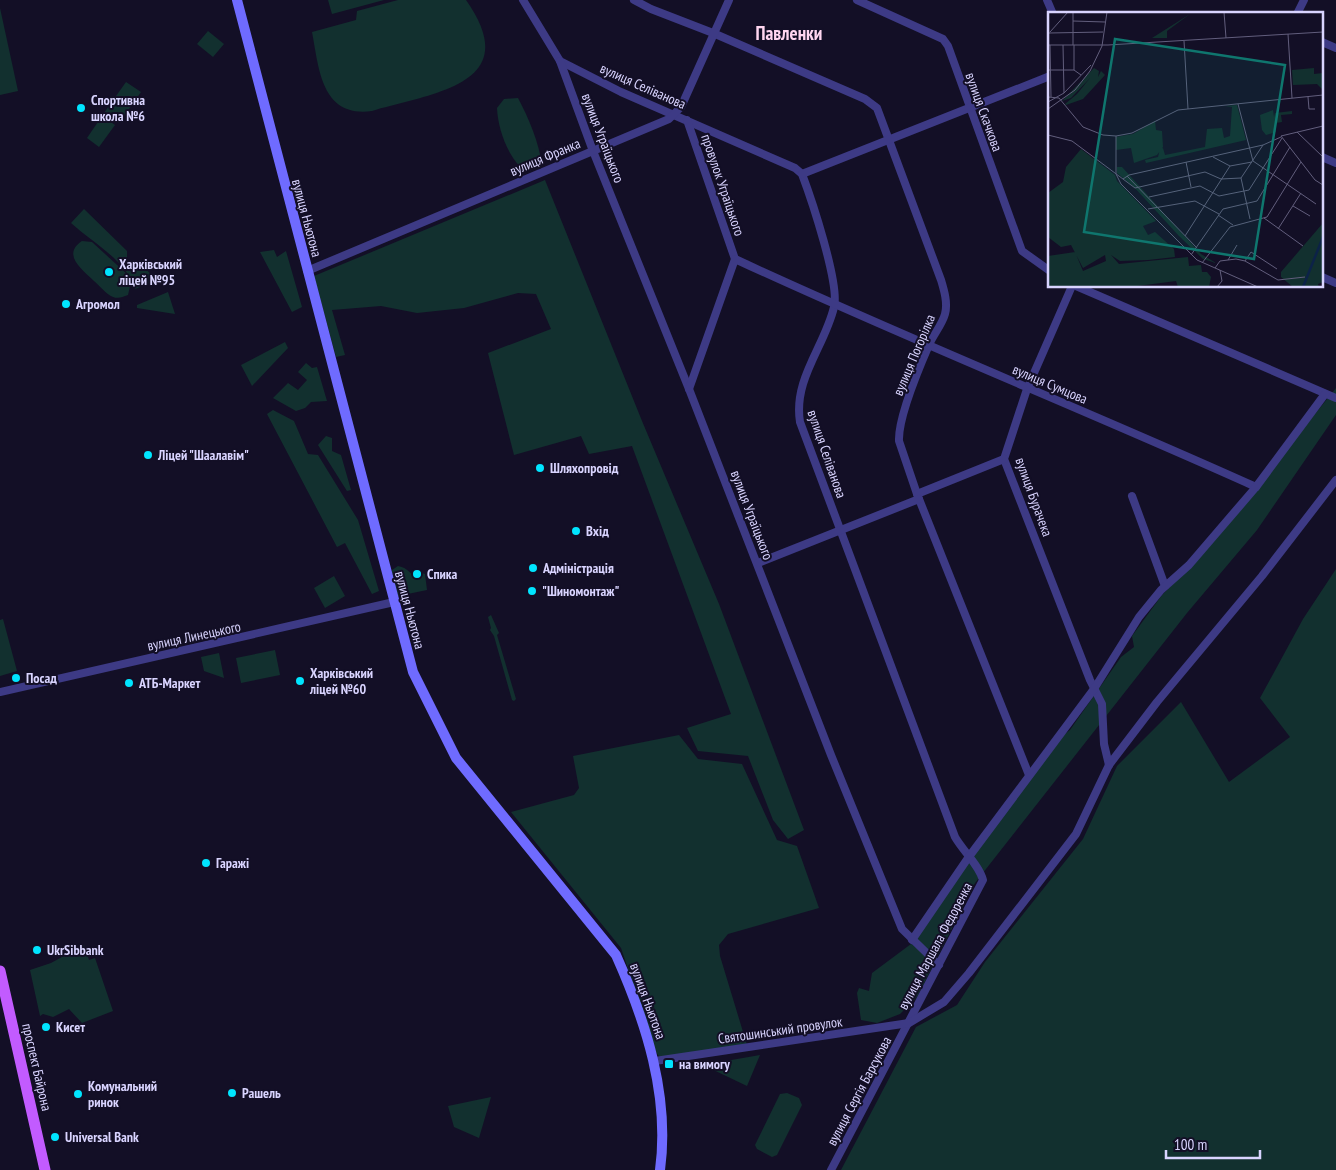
<svg xmlns="http://www.w3.org/2000/svg" width="1336" height="1170" font-family="'PT Sans Narrow',sans-serif">
<style>
.green{fill:#12302f}
.lines{fill:none;stroke-linecap:round;stroke-linejoin:round}
.street{stroke:#3d3a85;stroke-width:8}
.secondary{stroke:#6f6bff;stroke-width:10}
.primary{stroke:#c25bff;stroke-width:11}
.poi-dot{fill:#00e5ff;stroke:#130f26;stroke-width:2}
.labels{text-anchor:middle;dominant-baseline:central;stroke-width:4;stroke-linejoin:round;paint-order:stroke}
.street-label{font-size:14px;fill:#d9d4ff;stroke:#130f26}
.poi-label{font-size:14px;font-weight:bold;fill:#d9d4ff;stroke:#130f26;text-anchor:start}
.district-label{font-size:19px;font-weight:bold;fill:#ffd6f0;stroke:#130f26}
.inset-river{fill:none;stroke:#0c2248;stroke-width:2.5}
.inset-road{fill:none;stroke:#625e7d;stroke-width:1}
.view{fill:#0f766e;fill-opacity:0.15;stroke:#0f766e;stroke-width:2.5}
.inset-edge{fill:none;stroke:#d9d4ff;stroke-width:2.5}
</style>
<rect width="100%" height="100%" fill="#130f26"/>
<g class="green">
<path d="M 328,0 L 384,0 L 332,14 Z"/>
<path d="M 398,0 L 466,0 C 526,85 432,93 372,111 C 321,118 319,68 312,32 L 356,20 L 357,11 Z"/>
<path d="M 0,8 L 18,91 L 0,95 Z"/>
<path d="M 208,31 L 224,44 L 213,57 L 197,44 Z"/>
<path d="M 126,82 L 141,92 L 119,123 L 104,113 Z"/>
<path d="M 518,98 C 529,119 539,142 542,166 L 526,172 C 508,158 498,130 497,108 L 504,99 Z"/>
<path d="M 102,116 L 115,125 L 99,147 L 87,138 Z"/>
<path d="M 545,180 L 642,421 L 719,604 L 804,830 L 788,839 L 773,820 L 748,756 L 698,751 L 687,728 L 731,714 L 632,446 L 589,454 L 581,436 L 514,455 L 488,353 L 551,329 L 536,294 L 518,293 L 464,308 L 417,313 L 381,306 L 332,310 L 345,355 L 336,357 L 314,276 Z"/>
<path d="M 84,209 L 127,251 L 127,261 L 130,264 L 139,263 L 154,277 L 155,281 L 135,289 C 126,260 93,243 71,223 Z"/>
<path d="M 82,241 L 92,242 L 129,276 L 131,282 L 128,295 C 122,297 119,299 113,297 C 106,294 100,286 94,281 C 83,270 61,255 82,241 Z"/>
<path d="M 274,250 L 277,257 L 286,251 L 302,307 L 292,312 L 260,252 Z"/>
<path d="M 168,292 L 175,314 L 137,308 L 137,305 Z"/>
<path d="M 285,342 L 288,348 L 252,386 L 241,365 Z"/>
<path d="M 306,363 L 312,368 L 317,367 L 327,401 L 311,402 L 305,408 L 296,411 L 273,398 L 288,383 L 298,390 L 307,380 L 298,372 Z"/>
<path d="M 1336,388 L 1336,415 L 1257,530 L 1187,613 L 975,883 L 917,997 L 900,1014 L 877,1023 L 861,1020 L 857,993 L 859,988 L 869,991 L 872,973 L 911,944 L 944,893 L 1061,737 L 1070,730 L 1121,657 L 1134,647 L 1132,636 L 1162,595 L 1193,564 Z"/>
<path d="M 273,410 L 294,421 L 308,454 L 318,455 L 358,520 L 379,591 L 372,594 L 345,543 L 337,547 L 267,414 Z"/>
<path d="M 326,436 L 332,438 L 332,451 L 341,455 L 351,490 L 347,491 L 318,445 Z"/>
<path d="M 398,566 C 409,568 410,575 419,579 L 422,573 L 425,574 L 427,590 L 398,596 L 392,573 L 392,570 Z"/>
<path d="M 1336,569 L 1336,1170 L 841,1170 L 916,1027 L 957,1005 L 985,962 L 1083,839 L 1117,766 L 1181,702 L 1229,782 L 1290,737 L 1260,698 L 1303,619 Z"/>
<path d="M 334,576 L 345,596 L 325,608 L 314,588 Z"/>
<path d="M 491,615 L 499,633 L 497,635 L 516,699 L 514,701 L 512,700 L 494,636 L 490,630 L 491,628 L 488,617 Z"/>
<path d="M 3,619 L 17,671 L 0,676 L 0,620 Z"/>
<path d="M 275,650 L 280,675 L 241,683 L 236,658 Z"/>
<path d="M 219,653 L 224,678 L 204,671 L 201,657 Z"/>
<path d="M 679,735 L 698,759 L 742,764 L 777,840 L 797,846 L 819,908 L 728,934 L 719,945 L 720,956 L 747,1045 L 660,1058 L 656,1052 L 621,948 L 511,812 L 574,795 L 579,788 L 573,756 Z"/>
<path d="M 84,945 L 89,960 L 95,958 L 113,1011 L 82,1023 L 69,1009 L 53,1017 L 43,1014 L 40,1016 L 30,970 L 51,963 Z"/>
<path d="M 760,1055 L 747,1086 L 703,1065 Z"/>
<path d="M 787,1093 L 799,1098 L 802,1105 L 777,1155 L 772,1157 L 757,1149 L 755,1145 L 780,1094 Z"/>
<path d="M 491,1097 L 479,1138 L 454,1127 L 448,1106 Z"/>
</g>
<g class="lines">
<g class="street">
<path d="M 523,0 L 560,61 L 621,92 L 795,168 L 802,174 C 811,198 840,284 834,307 C 825,346 793,379 800,422 L 955,837 C 963,851 979,865 983,880 L 831,1170"/>
<path d="M 634,0 L 651,9 L 713,33 L 865,99 L 877,108 L 941,280 C 944,290 948,303 945,314 C 942,325 933,335 929,345 C 919,368 898,418 899,441 L 917,494 L 1029,775"/>
<path d="M 857,0 L 943,39 L 948,46 L 1022,251 L 1050,271"/>
<path d="M 1047,0 L 1053,14"/>
<path d="M 1297,14 L 1304,0"/>
<path d="M 1322,42 L 1336,48"/>
<path d="M 560,61 L 593,151 L 689,389 L 831,755 L 902,929 L 939,965"/>
<path d="M 687,120 L 735,259"/>
<path d="M 1322,157 L 1336,163"/>
<path d="M 802,174 L 1050,76"/>
<path d="M 307,271 L 669,119 L 681,107 L 729,0"/>
<path d="M 1322,277 L 1336,283"/>
<path d="M 1072,286 L 1027,389 L 1004,459 L 1090,680 L 1102,704 L 1104,744 L 1109,765"/>
<path d="M 1076,286 L 1336,398"/>
<path d="M 689,389 L 735,259 C 907,339 1083,409 1256,487"/>
<path d="M 917,494 L 1004,459"/>
<path d="M 1132,496 L 1165,586"/>
<path d="M 758,563 L 919,499"/>
<path d="M 0,692 L 394,602"/>
<path d="M 912,940 L 968,858 L 1094,689 L 1139,617 L 1161,590 L 1189,565 L 1256,487 L 1325,394"/>
<path d="M 655,1061 L 909,1023 L 944,1002 L 969,973 L 1076,834 L 1109,765 L 1157,702 L 1262,576 L 1336,480"/>
</g>
<path class="secondary" d="M 237,0 L 413,672 L 456,758 L 616,955 C 646,1022 670,1096 660,1170"/>
<path class="primary" d="M 0,971 L 45,1170"/>
</g>
<g class="poi-dot">
<circle cx="81" cy="108" r="5"/>
<circle cx="109" cy="272" r="5"/>
<circle cx="66" cy="304" r="5"/>
<circle cx="148" cy="455" r="5"/>
<circle cx="540" cy="468" r="5"/>
<circle cx="576" cy="531" r="5"/>
<circle cx="533" cy="568" r="5"/>
<circle cx="417" cy="574" r="5"/>
<circle cx="532" cy="591" r="5"/>
<circle cx="16" cy="678" r="5"/>
<circle cx="300" cy="681" r="5"/>
<circle cx="129" cy="683" r="5"/>
<circle cx="206" cy="863" r="5"/>
<circle cx="37" cy="950" r="5"/>
<circle cx="46" cy="1027" r="5"/>
<rect x="664" y="1059" width="10" height="10" rx="2.5"/>
<circle cx="232" cy="1093" r="5"/>
<circle cx="78" cy="1094" r="5"/>
<circle cx="55" cy="1137" r="5"/>
</g>
<g class="labels">
<g class="street-label">
<text transform="translate(643 86) rotate(24)">вулиця Селіванова</text>
<text transform="translate(984 112) rotate(70)">вулиця Скачкова</text>
<text transform="translate(603 138) rotate(69)">вулиця Уграїцького</text>
<text transform="translate(545 157) rotate(-23)">вулиця Франка</text>
<text transform="translate(723 185) rotate(71)">провулок Уграїцького</text>
<text transform="translate(307 218) rotate(75)">вулиця Ньютона</text>
<text transform="translate(914 355) rotate(-67)">вулиця Погорілка</text>
<text transform="translate(1050 384) rotate(23)">вулиця Сумцова</text>
<text transform="translate(827 454) rotate(71)">вулиця Селіванова</text>
<text transform="translate(1034 497) rotate(70)">вулиця Бурачека</text>
<text transform="translate(752 515) rotate(69)">вулиця Уграїцького</text>
<text transform="translate(410 610) rotate(75)">вулиця Ньютона</text>
<text transform="translate(194 636) rotate(-12)">вулиця Линецького</text>
<text transform="translate(935 946) rotate(-62)">вулиця Маршала Федоренка</text>
<text transform="translate(648 1001) rotate(70)">вулиця Ньютона</text>
<text transform="translate(780 1030) rotate(-8)">Святошинський провулок</text>
<text transform="translate(37 1067) rotate(77)">проспект Байрона</text>
<text transform="translate(859 1091) rotate(-62)">вулиця Сергія Барсукова</text>
</g>
<g class="poi-label">
<text x="91" y="100">Спортивна<tspan x="91" dy="16">школа №6</tspan></text>
<text x="119" y="264">Харківський<tspan x="119" dy="16">ліцей №95</tspan></text>
<text x="76" y="304">Агромол</text>
<text x="158" y="455">Ліцей "Шаалавім"</text>
<text x="550" y="468">Шляхопровід</text>
<text x="586" y="531">Вхід</text>
<text x="543" y="568">Адміністрація</text>
<text x="427" y="574">Спика</text>
<text x="542" y="591">"Шиномонтаж"</text>
<text x="310" y="673">Харківський<tspan x="310" dy="16">ліцей №60</tspan></text>
<text x="26" y="678">Посад</text>
<text x="139" y="683">АТБ-Маркет</text>
<text x="216" y="863">Гаражі</text>
<text x="47" y="950">UkrSibbank</text>
<text x="56" y="1027">Кисет</text>
<text x="679" y="1064">на вимогу</text>
<text x="88" y="1086">Комунальний<tspan x="88" dy="16">ринок</tspan></text>
<text x="242" y="1093">Рашель</text>
<text x="65" y="1137">Universal Bank</text>
</g>
<g class="district-label">
<text x="789" y="33">Павленки</text>
</g>
</g>
<g transform="translate(1048 12)">
<rect width="275" height="275" fill="#130f26"/>
<path d="M 142,2 L 119,19 L 119,26 L 104,26 ZM 46,56 L 51,59 L 50,65 L 53,59 L 57,63 L 35,87 L 18,93 L 17,92 L 29,82 L 42,66 L 23,86 L 14,89 ZM 266,56 L 266,62 L 275,61 L 275,78 L 269,72 L 245,73 L 244,58 ZM 189,93 L 198,128 L 98,151 L 97,148 L 110,145 L 112,137 L 115,136 L 117,143 L 157,135 L 159,117 L 174,116 L 176,126 L 182,124 L 184,95 L 177,94 ZM 225,98 L 226,105 L 227,101 L 244,99 L 244,102 L 233,103 L 234,110 L 228,111 L 228,120 L 218,123 L 214,118 L 212,103 ZM 107,109 L 108,118 L 114,119 L 115,135 L 109,143 L 86,151 L 83,136 L 68,138 L 68,125 L 85,122 ZM 33,137 L 67,163 L 69,169 L 108,209 L 95,214 L 100,223 L 107,220 L 126,237 L 127,245 L 100,248 L 72,249 L 63,243 L 71,252 L 140,245 L 141,254 L 153,253 L 154,260 L 159,260 L 163,265 L 161,275 L 130,275 L 128,269 L 82,275 L 0,275 L 0,244 L 27,240 L 35,259 L 58,249 L 57,243 L 35,256 L 23,233 L 13,235 L 0,225 L 0,181 L 15,170 L 18,155 ZM 69,155 L 74,155 L 153,242 L 168,251 L 155,247 L 131,224 L 86,175 L 69,161 ZM 275,211 L 275,270 L 270,272 L 271,275 L 245,275 L 233,265 L 233,260 Z" fill="#12302f"/>
<path class="inset-river" d="M 255,275 L 275,225"/>
<path class="inset-road" d="M 176,0 L 178,26M 25,9 L 57,10M 2,20 L 20,0M 1,21 L 55,20M 240,22 L 244,86M 136,29 L 140,97M 0,33 L 60,33 L 275,20M 2,33 L 3,85M 15,33 L 16,81M 25,33 L 25,0M 26,33 L 26,58 L 33,63M 0,58 L 26,58M 0,85 L 11,86 L 35,115 L 55,123 L 68,124 L 84,121 L 130,98 L 275,83M 260,85 L 261,97 L 267,97M 0,90 L 16,81 L 43,53M 190,92 L 205,149 L 268,192M 0,97 L 27,78 L 42,59 L 54,34 L 59,0M 275,114 L 233,124 L 267,168 L 275,173M 249,120 L 275,145M 0,123 L 24,129 L 87,176 L 157,160 L 173,167 L 193,166 L 215,133 L 233,125M 68,124 L 68,162 L 73,172 L 149,248 L 210,275M 138,150 L 143,175M 182,154 L 204,150M 79,164 L 149,236M 193,166 L 202,207M 75,167 L 81,163 L 215,133M 101,185 L 152,174 L 171,184 L 201,178 L 234,126M 245,194 L 262,204M 100,197 L 147,189 L 171,202M 170,203 L 185,213M 216,206 L 255,234M 230,217 L 253,181M 137,224 L 182,154 L 165,145M 143,243 L 175,197 L 209,189 L 242,135M 180,248 L 189,233M 197,249 L 203,240 L 229,257M 154,251 L 182,215 L 219,205 L 253,150M 167,256 L 172,249 L 188,247 L 197,249 L 230,268 L 257,265M 169,275 L 174,269 L 172,258"/>
<path class="view" d="M 67,27 L 237,53 L 206,247 L 36,220 Z"/>
<rect width="275" height="275" class="inset-edge"/>
</g>
<path d="M1166 1150v8h94v-8" fill="none" stroke="#d9d4ff" stroke-width="2.5"/>
<text x="1174" y="1150" font-size="15" fill="#d9d4ff" stroke="#130f26" stroke-width="4" paint-order="stroke">100 m</text>
</svg>
